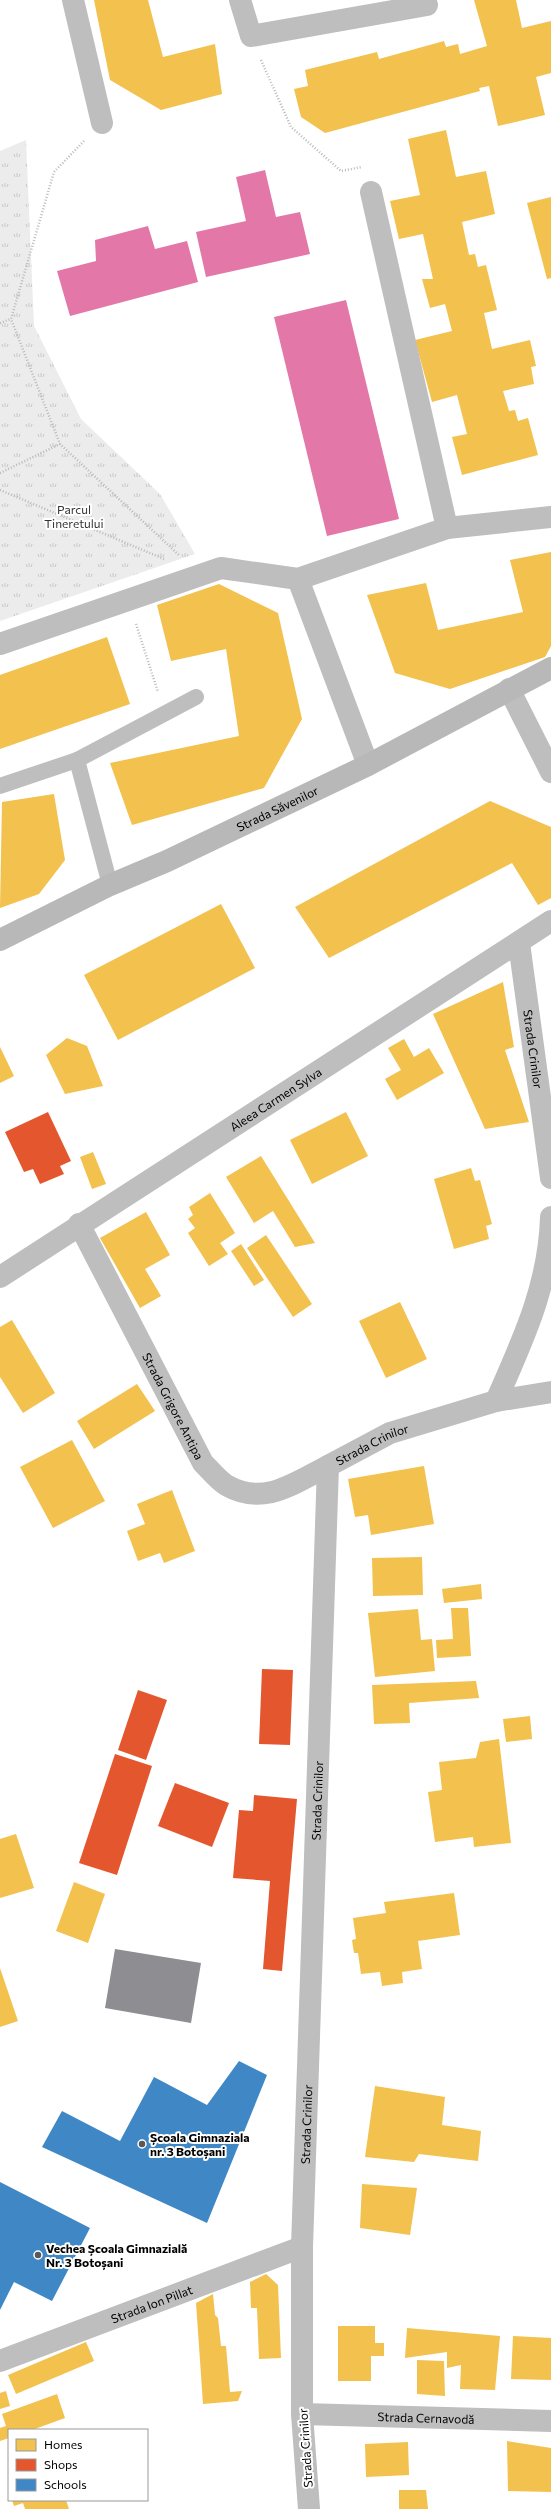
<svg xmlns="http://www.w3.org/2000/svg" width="551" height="2509" font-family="Commissioner,sans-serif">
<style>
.park{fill:url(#park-tufts)}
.homes{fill:#f2c14e}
.shops{fill:#e4572e}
.schools{fill:#3f88c5}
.health{fill:#e377a8}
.industry{fill:#8d8d92}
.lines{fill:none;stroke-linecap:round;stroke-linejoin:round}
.path{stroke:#b9b9b9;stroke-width:2.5;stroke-dasharray:1 2;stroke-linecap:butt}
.lane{stroke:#bebebe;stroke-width:16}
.street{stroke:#bebebe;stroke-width:22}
.secondary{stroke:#b8b8b8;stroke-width:22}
.poi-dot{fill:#595959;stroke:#fff;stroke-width:1.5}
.labels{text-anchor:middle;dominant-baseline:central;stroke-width:4;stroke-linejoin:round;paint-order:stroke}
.park-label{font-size:12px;fill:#333;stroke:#fff}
.street-label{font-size:12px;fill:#000;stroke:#fff}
.poi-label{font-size:12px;font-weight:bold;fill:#000;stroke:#fff;text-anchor:start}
</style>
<defs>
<pattern id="park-tufts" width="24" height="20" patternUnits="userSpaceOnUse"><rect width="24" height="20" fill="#ececec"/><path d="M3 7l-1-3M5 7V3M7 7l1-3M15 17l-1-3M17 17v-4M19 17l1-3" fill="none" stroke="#c9c9c9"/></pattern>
</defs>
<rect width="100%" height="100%" fill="#fff"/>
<path class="park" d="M 26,140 L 34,326 L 81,419 L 160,494 L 195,554 L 0,621 L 0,151 Z"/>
<g class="homes">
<path d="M 94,0 L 148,0 L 163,57 L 215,44 L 222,94 L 161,110 L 110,80 Z"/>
<path d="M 474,0 L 516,0 L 522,28 L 551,21 L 551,73 L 536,77 L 545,115 L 498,126 L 489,86 L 479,88 L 480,91 L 325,133 L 301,117 L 294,89 L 308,86 L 305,70 L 377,52 L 379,59 L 444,41 L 446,47 L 458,44 L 460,54 L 487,46 Z"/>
<path d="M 446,130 L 456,177 L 486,171 L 495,214 L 462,222 L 469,255 L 475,254 L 478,267 L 486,265 L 497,310 L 484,313 L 492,349 L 530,340 L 536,366 L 531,367 L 534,384 L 503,391 L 509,411 L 515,410 L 518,421 L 528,418 L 538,455 L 462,475 L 452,437 L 467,434 L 457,395 L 432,402 L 415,340 L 452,331 L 445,304 L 430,308 L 422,279 L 433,279 L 423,234 L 399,239 L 390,201 L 420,195 L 408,139 Z"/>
<path d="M 551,197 L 551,278 L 547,279 L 527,203 Z"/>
<path d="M 551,552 L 551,646 L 545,657 L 450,689 L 395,673 L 367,595 L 426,583 L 438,630 L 523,612 L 510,560 Z"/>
<path d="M 219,584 L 278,613 L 302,719 L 264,788 L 132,825 L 110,763 L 239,736 L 226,649 L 171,661 L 157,605 Z"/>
<path d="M 107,637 L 130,704 L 0,749 L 0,675 Z"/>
<path d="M 54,794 L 65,860 L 39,894 L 0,908 L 2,802 Z"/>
<path d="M 490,801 L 551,827 L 551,898 L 538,905 L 512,863 L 329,958 L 295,907 Z"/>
<path d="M 221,904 L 255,968 L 118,1040 L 84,975 Z"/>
<path d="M 503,982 L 514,1047 L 505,1050 L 529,1122 L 485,1129 L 433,1014 Z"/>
<path d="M 67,1038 L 87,1046 L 103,1086 L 65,1094 L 46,1055 Z"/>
<path d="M 404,1039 L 414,1057 L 429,1048 L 444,1073 L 397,1100 L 385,1079 L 401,1070 L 388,1048 Z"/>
<path d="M 0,1047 L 14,1076 L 0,1083 Z"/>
<path d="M 346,1112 L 368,1156 L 312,1184 L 290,1140 Z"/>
<path d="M 93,1152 L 106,1184 L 92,1189 L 80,1157 Z"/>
<path d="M 261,1156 L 315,1243 L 295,1247 L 273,1211 L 254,1223 L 226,1177 Z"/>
<path d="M 471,1168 L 475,1181 L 480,1180 L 492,1224 L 486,1226 L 489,1239 L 454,1249 L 434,1179 Z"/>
<path d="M 210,1193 L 235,1233 L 220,1243 L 228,1254 L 209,1266 L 188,1233 L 195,1228 L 188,1219 L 193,1215 L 189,1207 Z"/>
<path d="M 146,1212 L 170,1255 L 145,1269 L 161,1296 L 140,1308 L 100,1238 Z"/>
<path d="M 266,1235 L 312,1304 L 293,1317 L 247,1248 Z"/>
<path d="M 241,1244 L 264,1280 L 254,1286 L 231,1251 Z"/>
<path d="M 400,1302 L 427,1359 L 386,1378 L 359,1321 Z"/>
<path d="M 12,1320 L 55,1393 L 23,1413 L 0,1377 L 0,1327 Z"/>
<path d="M 137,1384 L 155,1411 L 94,1449 L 77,1421 Z"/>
<path d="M 72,1440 L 105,1501 L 53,1528 L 20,1467 Z"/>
<path d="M 424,1466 L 434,1524 L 371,1535 L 368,1515 L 355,1517 L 348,1479 Z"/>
<path d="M 172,1490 L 195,1551 L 164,1563 L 160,1553 L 138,1561 L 127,1531 L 145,1524 L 137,1504 Z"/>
<path d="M 422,1557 L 423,1595 L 373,1596 L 372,1558 Z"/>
<path d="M 481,1584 L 482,1599 L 444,1603 L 442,1589 Z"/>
<path d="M 451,1608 L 468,1608 L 471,1656 L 437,1658 L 436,1640 L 453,1639 Z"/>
<path d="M 418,1609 L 421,1640 L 432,1639 L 435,1671 L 375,1677 L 368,1613 Z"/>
<path d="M 476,1681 L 479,1698 L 409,1703 L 410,1723 L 374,1724 L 372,1685 Z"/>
<path d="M 530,1716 L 532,1739 L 506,1742 L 503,1719 Z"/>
<path d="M 499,1739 L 511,1843 L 474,1847 L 473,1837 L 435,1842 L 428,1792 L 442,1790 L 439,1762 L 476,1758 L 480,1742 Z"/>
<path d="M 16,1834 L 34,1888 L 0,1898 L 0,1839 Z"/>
<path d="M 74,1882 L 105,1894 L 88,1943 L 56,1931 Z"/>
<path d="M 454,1893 L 460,1935 L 418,1941 L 422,1969 L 402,1972 L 403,1983 L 382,1986 L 380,1972 L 361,1974 L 358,1953 L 354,1953 L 352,1940 L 356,1939 L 353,1918 L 386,1913 L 384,1902 Z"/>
<path d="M 0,1968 L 18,2021 L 0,2027 Z"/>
<path d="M 375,2086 L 445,2097 L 442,2125 L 481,2131 L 478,2161 L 419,2154 L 414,2162 L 365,2157 Z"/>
<path d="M 362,2184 L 417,2188 L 410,2235 L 360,2228 Z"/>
<path d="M 266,2274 L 278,2285 L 281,2358 L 259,2359 L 257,2308 L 251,2308 L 250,2282 Z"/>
<path d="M 213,2294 L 215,2315 L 218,2318 L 221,2346 L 226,2346 L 230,2392 L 242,2391 L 238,2401 L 203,2404 L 196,2303 Z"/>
<path d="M 338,2326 L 375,2326 L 375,2343 L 384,2343 L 384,2356 L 371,2356 L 371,2381 L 338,2381 Z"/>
<path d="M 407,2328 L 500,2336 L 495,2390 L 460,2389 L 461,2365 L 447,2368 L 447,2352 L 405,2358 Z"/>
<path d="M 513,2336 L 551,2338 L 551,2380 L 511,2379 Z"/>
<path d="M 86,2342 L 94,2361 L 16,2394 L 8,2375 Z"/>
<path d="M 417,2360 L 444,2361 L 445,2396 L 417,2394 Z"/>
<path d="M 6,2391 L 10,2406 L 0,2409 L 0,2393 Z"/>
<path d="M 57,2394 L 65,2418 L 32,2430 L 9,2430 L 9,2438 L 0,2441 L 0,2428 L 6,2426 L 2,2414 Z"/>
<path d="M 507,2441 L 551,2448 L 551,2492 L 508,2491 Z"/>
<path d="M 408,2442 L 409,2475 L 366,2477 L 365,2444 Z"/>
<path d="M 399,2490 L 426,2490 L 428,2509 L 399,2509 Z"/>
<path d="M 12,2500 L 66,2500 L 69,2509 L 25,2509 L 23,2503 L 14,2506 Z"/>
</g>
<g class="shops">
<path d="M 48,1112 L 71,1161 L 60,1166 L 64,1174 L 40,1184 L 33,1169 L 24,1172 L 5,1132 Z"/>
<path d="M 262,1669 L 293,1670 L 290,1745 L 259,1744 Z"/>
<path d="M 138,1690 L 167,1700 L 146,1760 L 118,1750 Z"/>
<path d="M 115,1754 L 152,1766 L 117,1875 L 79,1863 Z"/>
<path d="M 175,1783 L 229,1803 L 212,1847 L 158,1826 Z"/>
<path d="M 254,1795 L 297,1799 L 282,1971 L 263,1969 L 270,1881 L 233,1878 L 239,1810 L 253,1811 Z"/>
</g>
<g class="schools">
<path d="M 239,2061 L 267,2075 L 207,2223 L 42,2147 L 62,2111 L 120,2141 L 154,2077 L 207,2105 Z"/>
<path d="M 0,2182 L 90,2228 L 52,2301 L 14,2282 L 0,2310 Z"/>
</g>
<g class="health">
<path d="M 265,170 L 276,217 L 300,212 L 310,254 L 206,277 L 196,232 L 246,221 L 236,177 Z"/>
<path d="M 148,226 L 155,249 L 187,241 L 198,282 L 70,316 L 57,271 L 96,261 L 95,240 Z"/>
<path d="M 346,300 L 399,519 L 327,536 L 274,317 Z"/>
</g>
<path class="industry" d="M 115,1949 L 201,1963 L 191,2023 L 105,2008 Z"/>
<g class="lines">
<g class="path">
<path d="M 261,60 L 291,127 L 341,171 L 362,167"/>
<path d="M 84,141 L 54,172 L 11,319 L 60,444 L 180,556"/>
<path d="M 0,323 L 11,319"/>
<path d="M 0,473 L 60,444"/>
<path d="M 0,490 L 164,559"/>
<path d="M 136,624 L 158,692"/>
</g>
<g class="lane">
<path d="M 77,760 L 110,885"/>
<path d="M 0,786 L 77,760 L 196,697"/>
</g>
<g class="street">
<path d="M 73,0 L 102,123"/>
<path d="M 240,0 L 251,36 L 427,5"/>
<path d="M 371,192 L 447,528"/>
<path d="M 298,579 L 368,765"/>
<path d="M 0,644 L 221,568 L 298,579 L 447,528 L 551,517"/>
<path d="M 509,689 L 551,772"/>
<path id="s1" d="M 519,943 L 551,1178"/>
<path id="s2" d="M 79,1224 L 203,1463 C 210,1470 218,1480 226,1485 C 264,1507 294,1483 328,1466"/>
<path id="s3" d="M 0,1277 L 551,921"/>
<path d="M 496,1401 L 551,1392"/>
<path id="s4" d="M 0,2361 L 302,2247"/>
<path id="s5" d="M 302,2414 L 551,2421"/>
<path id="s6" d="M 309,2509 L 302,2414 L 302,2247 L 328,1466 L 390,1433 L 496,1401 C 523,1340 549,1285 551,1217"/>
</g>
<path class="secondary" id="s7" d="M 0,940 L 110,885 L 167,861 L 368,765 L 551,668"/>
</g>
<g class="poi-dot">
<circle cx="142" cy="2144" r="4"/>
<circle cx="38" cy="2255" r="4"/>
</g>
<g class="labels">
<g class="park-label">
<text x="74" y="509">Parcul<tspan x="74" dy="14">Tineretului</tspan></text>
</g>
<g class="street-label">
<text stroke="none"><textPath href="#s7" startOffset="307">Strada Săvenilor</textPath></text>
<text stroke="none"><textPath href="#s1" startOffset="107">Strada Crinilor</textPath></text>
<text stroke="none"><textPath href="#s3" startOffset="328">Aleea Carmen Sylva</textPath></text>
<text stroke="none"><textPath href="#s2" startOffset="205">Strada Grigore Antipa</textPath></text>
<text stroke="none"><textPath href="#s6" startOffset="1093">Strada Crinilor</textPath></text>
<text stroke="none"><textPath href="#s6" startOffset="709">Strada Crinilor</textPath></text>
<text stroke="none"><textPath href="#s6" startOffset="385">Strada Crinilor</textPath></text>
<text stroke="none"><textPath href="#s4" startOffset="162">Strada Ion Pillat</textPath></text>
<text stroke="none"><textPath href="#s5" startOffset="124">Strada Cernavodă</textPath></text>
<text transform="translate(305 2448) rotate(-94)">Strada Crinilor</text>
</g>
<g class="poi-label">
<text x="150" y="2137">Școala Gimnaziala<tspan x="150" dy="14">nr. 3 Botoșani</tspan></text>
<text x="46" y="2248">Vechea Școala Gimnazială<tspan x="46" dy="14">Nr. 3 Botoșani</tspan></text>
</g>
</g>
<rect x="8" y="2429" width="140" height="72" fill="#ffffff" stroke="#999999"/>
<rect x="16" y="2439" width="20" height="12" fill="#f2c14e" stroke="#999999"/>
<text x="44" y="2449" font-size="12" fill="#000000">Homes</text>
<rect x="16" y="2459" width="20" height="12" fill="#e4572e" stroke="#999999"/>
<text x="44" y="2469" font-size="12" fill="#000000">Shops</text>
<rect x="16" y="2479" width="20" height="12" fill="#3f88c5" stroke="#999999"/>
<text x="44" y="2489" font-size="12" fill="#000000">Schools</text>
</svg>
